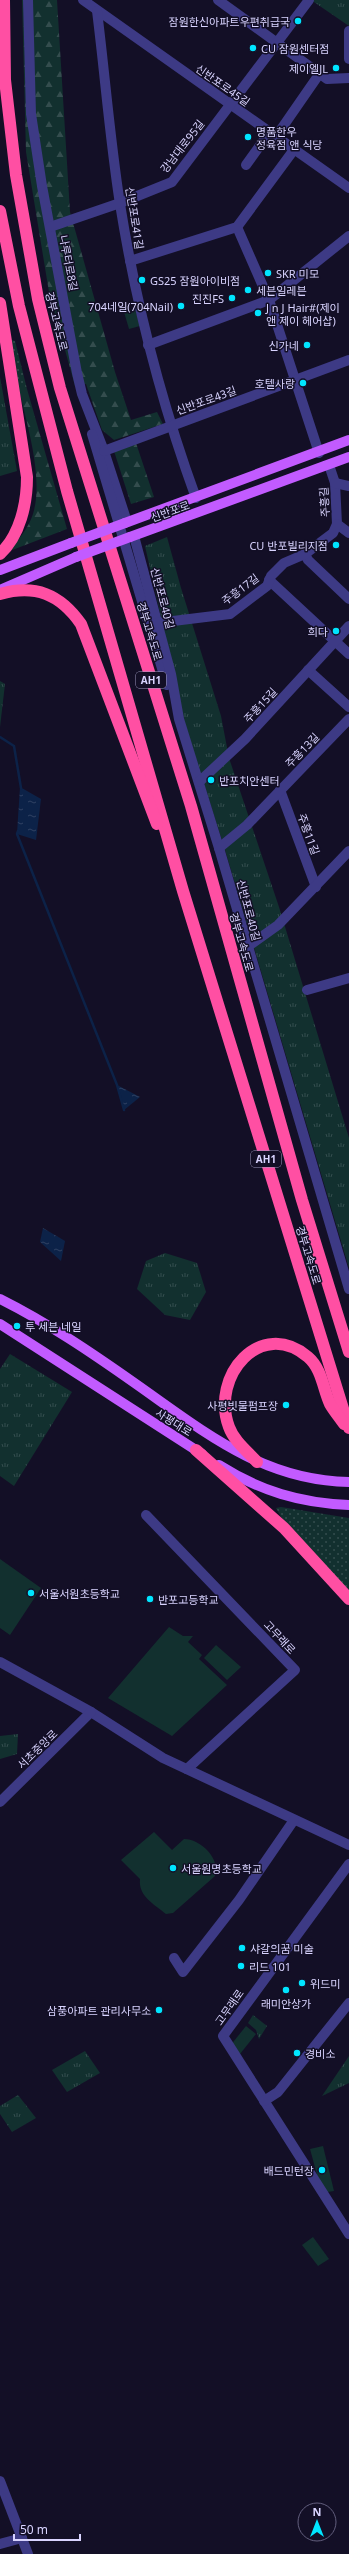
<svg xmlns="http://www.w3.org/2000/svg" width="349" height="2554" font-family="'Noto Sans','Noto Sans KR',sans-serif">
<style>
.grass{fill:url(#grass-dots)}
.forest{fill:url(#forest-firs)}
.park{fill:url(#park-tufts)}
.garden{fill:#12302f}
.water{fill:url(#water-ripples)}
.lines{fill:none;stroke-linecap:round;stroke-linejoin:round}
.stream{stroke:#0c2248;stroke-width:2.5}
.minor{stroke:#3d3a85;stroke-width:10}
.major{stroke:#c25bff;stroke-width:10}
.highway{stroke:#ff4fa3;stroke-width:12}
.major-bridge{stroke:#c25bff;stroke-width:10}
.poi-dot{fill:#00e5ff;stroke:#130f26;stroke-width:1.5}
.labels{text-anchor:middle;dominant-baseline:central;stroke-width:3;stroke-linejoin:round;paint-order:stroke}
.shield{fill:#130f26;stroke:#9e99be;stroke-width:1}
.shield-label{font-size:10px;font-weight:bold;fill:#d9d4ff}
.poi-label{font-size:11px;fill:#d9d4ff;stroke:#130f26;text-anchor:start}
.street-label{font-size:11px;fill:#d9d4ff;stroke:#130f26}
</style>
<defs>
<pattern id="grass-dots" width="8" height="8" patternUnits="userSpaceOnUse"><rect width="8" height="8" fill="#12302f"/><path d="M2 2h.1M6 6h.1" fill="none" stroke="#344d4e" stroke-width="1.8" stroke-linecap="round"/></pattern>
<pattern id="forest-firs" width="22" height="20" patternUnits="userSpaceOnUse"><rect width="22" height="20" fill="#12302f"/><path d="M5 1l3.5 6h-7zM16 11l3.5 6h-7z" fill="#344d4e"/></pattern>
<pattern id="park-tufts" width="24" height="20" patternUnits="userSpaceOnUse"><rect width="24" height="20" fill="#12302f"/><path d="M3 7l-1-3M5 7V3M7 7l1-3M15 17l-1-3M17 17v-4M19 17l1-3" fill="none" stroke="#344d4e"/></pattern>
<pattern id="water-ripples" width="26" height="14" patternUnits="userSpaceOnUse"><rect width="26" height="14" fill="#0c2248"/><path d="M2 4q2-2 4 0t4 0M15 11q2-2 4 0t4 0" fill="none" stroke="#2f4163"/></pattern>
</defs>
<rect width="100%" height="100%" fill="#130f26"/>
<g class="grass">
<path d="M 9,339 L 15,341 L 27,389 L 19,389 Z"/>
<path d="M 281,1507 L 349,1518 L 349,1594 L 285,1524 L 276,1508 Z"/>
</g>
<g class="forest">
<path d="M 22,0 L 57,0 L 70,212 L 115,372 L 131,420 L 157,412 L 163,424 L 114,440 L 102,430 L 86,384 L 75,386 L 49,292 L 26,152 Z"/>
<path d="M 19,389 L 27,389 L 67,529 L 7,552 C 18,541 28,529 33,514 C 44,478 27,425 19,389 Z"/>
<path d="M 136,443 L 154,497 L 131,504 L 114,451 Z"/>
</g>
<g class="park">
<path d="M 311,0 L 349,0 L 349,26 Z"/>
<path d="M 0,377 L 17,471 L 0,476 Z"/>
<path d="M 167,537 L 181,588 L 221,716 L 229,758 L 279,907 L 349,1138 L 349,1268 L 225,850 L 185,724 L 145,546 Z"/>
<path d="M 0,681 L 5,684 L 0,727 Z"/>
<path d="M 165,1253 L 197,1263 L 206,1292 L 190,1320 L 165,1315 L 137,1289 L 146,1261 Z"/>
<path d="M 10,1354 L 72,1392 L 14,1486 L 0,1476 L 0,1369 Z"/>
<path d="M 18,1734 L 17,1754 L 0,1759 L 0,1736 Z"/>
<path d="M 253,2015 L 267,2026 L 259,2039 L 256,2030 L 248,2023 Z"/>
<path d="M 85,2051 L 100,2073 L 67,2092 L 52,2070 Z"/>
<path d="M 349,2056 L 349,2083 L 322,2096 Z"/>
<path d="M 18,2095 L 36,2118 L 12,2132 L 0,2114 L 0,2106 Z"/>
</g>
<g class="garden">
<path d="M 135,309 L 140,326 L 129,329 L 124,312 Z"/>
<path d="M 0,1559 L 41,1588 L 10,1635 L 0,1628 Z"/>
<path d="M 169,1627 L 183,1636 L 193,1636 L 188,1642 L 202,1655 L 199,1659 L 227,1685 L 172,1736 L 108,1698 Z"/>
<path d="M 216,1645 L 241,1667 L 227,1680 L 204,1658 Z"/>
<path d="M 154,1832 L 172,1850 L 184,1839 C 200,1839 221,1858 215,1876 L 173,1913 L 166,1914 C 154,1904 138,1896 140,1879 L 121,1860 Z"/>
<path d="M 246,2026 L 256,2034 L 240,2054 L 230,2046 Z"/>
<path d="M 323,2146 L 334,2191 L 322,2193 L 310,2149 Z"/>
<path d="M 313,2237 L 329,2259 L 318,2266 L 302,2245 Z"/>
</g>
<g class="water">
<path d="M 20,787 L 41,799 L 36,840 L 17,834 Z"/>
<path d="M 117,1085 L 140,1097 L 124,1110 Z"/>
<path d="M 43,1228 L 65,1241 L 61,1261 L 40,1242 Z"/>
</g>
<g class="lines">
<g class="stream">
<path d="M 0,737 L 14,746 L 21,788"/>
<path d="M 18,831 L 17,834 L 117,1085 L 124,1110"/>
</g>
<g class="minor">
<path d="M 28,0 L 31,114 L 42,186 L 77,373 L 82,394 L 104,451 L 127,522"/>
<path d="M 83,0 L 349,188"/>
<path d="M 218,0 L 327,79 L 349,78"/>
<path d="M 97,11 C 105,75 110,140 120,204 C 136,304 161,402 196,498"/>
<path d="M 349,31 L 349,59"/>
<path d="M 275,138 L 320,73"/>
<path d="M 246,165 L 269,133"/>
<path d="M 50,227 L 120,203 L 172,182 L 309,0"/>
<path d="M 237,227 L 269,300 L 319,453"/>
<path d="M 130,261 L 237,227 L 293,151"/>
<path d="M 148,345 L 269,300 L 349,236"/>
<path d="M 92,434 L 167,685"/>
<path d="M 104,451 L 349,360"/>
<path d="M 329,465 L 335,483 L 337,524 L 349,533"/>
<path d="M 335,483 L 349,486"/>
<path d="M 134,536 L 171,674 L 179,719 L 219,848 L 349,1289"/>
<path d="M 305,554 L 308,560 L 349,599"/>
<path d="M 269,580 L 349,654"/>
<path d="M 157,623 L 230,614 L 267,586 L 271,576 L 284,563 L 305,554 L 333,533 L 337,524"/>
<path d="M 308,670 L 349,707"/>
<path d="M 199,782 L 245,739 L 349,626"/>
<path d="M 280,790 L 316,887"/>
<path d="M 219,848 L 247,825 L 349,719"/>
<path d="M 247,947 L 278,925 L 349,851"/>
<path d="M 307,990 L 349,978"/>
<path d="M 146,1515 L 295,1670 L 187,1769"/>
<path d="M 0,1662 L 91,1712 L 163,1758 L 349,1845"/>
<path d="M 0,1802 L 91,1712"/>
<path d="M 349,1864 L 223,2036 L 349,2234"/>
<path d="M 174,1958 L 183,1972 L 239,1900 L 294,1820"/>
<path d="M 264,2101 L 278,2092 L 349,2003"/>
<path d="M 0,2481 L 28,2554"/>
<path d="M 0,2544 L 22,2538"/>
</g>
<g class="major">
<path d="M 125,523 L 349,440"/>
<path d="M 130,537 L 349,457"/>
<path d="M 0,570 L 71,543"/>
<path d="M 0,590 L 76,557"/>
<path d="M 0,1299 C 48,1323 92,1353 136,1384 C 203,1431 263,1481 349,1482"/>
<path d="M 0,1324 L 202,1454"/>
<path d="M 219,1465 C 260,1491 300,1503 349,1505"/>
</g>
<g class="highway">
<path d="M 4,0 L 5,80 L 16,175 L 38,299 L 60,388 L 191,806 L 302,1200 L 349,1352"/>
<path d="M 0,211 L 19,306 L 67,491 L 183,891 L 349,1428"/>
<path d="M 0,303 L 27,477 C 27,504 20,535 0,554"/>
<path d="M 0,594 C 35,584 60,594 81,624 L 157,824"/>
<path d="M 196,1450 L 284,1528 L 349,1599"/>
<path d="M 257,1462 C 247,1451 234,1441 229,1427 C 210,1376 261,1317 308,1357 C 322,1369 323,1389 330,1404 C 334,1411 340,1418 344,1424"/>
</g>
<g class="major-bridge">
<path d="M 71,543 L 125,523"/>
<path d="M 76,557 L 130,537"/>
</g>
</g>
<g class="poi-dot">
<circle cx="298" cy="21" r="4"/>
<circle cx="253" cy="48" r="4"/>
<circle cx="336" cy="68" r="4"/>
<circle cx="248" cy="137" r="4"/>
<circle cx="268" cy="273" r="4"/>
<circle cx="142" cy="280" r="4"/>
<circle cx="248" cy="290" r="4"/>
<circle cx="232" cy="298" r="4"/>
<circle cx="181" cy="306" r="4"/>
<circle cx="258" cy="313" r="4"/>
<circle cx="307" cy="345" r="4"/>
<circle cx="303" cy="383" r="4"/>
<circle cx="336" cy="545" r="4"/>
<circle cx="336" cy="631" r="4"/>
<circle cx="211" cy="780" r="4"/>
<circle cx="17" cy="1326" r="4"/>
<circle cx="286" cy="1405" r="4"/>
<circle cx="31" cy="1593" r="4"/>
<circle cx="150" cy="1599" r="4"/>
<circle cx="173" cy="1868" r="4"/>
<circle cx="242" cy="1948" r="4"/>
<circle cx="241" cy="1966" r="4"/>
<circle cx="302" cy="1983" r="4"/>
<circle cx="286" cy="1990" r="4"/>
<circle cx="159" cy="2010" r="4"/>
<circle cx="297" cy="2053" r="4"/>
<circle cx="322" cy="2170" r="4"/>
</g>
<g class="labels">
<g class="shield">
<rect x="136" y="672" width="30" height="16" rx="3"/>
<rect x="251" y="1151" width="30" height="16" rx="3"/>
</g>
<g class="shield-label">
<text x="151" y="680">AH1</text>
<text x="266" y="1159">AH1</text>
</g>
<g class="poi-label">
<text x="290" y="21" text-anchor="end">잠원한신아파트우편취급국</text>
<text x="261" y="48">CU 잠원센터점</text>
<text x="328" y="68" text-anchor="end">제이엘JL</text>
<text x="256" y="131">명품한우<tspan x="256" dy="13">정육점 앤 식당</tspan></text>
<text x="276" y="273">SKR 미모</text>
<text x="150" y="280">GS25 잠원아이비점</text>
<text x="256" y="290">세븐일레븐</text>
<text x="224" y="298" text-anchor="end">진진FS</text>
<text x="173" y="306" text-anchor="end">704네일(704Nail)</text>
<text x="266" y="307">J n J Hair#(제이<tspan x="266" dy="13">앤 제이 헤어샵)</tspan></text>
<text x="299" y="345" text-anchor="end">신가네</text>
<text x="295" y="383" text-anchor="end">호텔사랑</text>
<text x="328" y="545" text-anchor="end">CU 반포빌리지점</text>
<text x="328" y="631" text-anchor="end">희다</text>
<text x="219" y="780">반포치안센터</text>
<text x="25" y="1326">투 세븐 네일</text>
<text x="278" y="1405" text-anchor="end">사평빗물펌프장</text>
<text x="39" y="1593">서울서원초등학교</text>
<text x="158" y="1599">반포고등학교</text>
<text x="181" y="1868">서울원명초등학교</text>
<text x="250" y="1948">샤갈의꿈 미술</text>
<text x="249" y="1966">리드 101</text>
<text x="310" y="1983">위드미</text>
<text x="286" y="2003" text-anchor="middle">래미안상가</text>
<text x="151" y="2010" text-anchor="end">삼풍아파트 관리사무소</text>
<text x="305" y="2053">경비소</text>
<text x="314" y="2170" text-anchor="end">배드민턴장</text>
</g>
<g class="street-label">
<text transform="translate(223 85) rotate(35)">신반포로45길</text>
<text transform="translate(182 146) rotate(-52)">강남대로95길</text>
<text transform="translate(135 218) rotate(81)">신반포로41길</text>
<text transform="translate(69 263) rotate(79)">나루터로8길</text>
<text transform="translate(57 321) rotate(76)">경부고속도로</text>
<text transform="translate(206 400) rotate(-20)">신반포로43길</text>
<text transform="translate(324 502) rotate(-94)">주흥길</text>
<text transform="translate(170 511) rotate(-20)">신반포로</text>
<text transform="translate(240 589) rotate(-37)">주흥17길</text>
<text transform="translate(163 598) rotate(75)">신반포로40길</text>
<text transform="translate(150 631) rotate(73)">경부고속도로</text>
<text transform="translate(260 705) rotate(-47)">주흥15길</text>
<text transform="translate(302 750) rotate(-46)">주흥13길</text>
<text transform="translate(309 834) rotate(70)">주흥11길</text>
<text transform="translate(249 910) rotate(75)">신반포로40길</text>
<text transform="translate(242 942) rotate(74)">경부고속도로</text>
<text transform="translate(309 1255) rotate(73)">경부고속도로</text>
<text transform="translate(174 1422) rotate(32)">사평대로</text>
<text transform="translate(280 1637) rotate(47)">고무래로</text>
<text transform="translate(37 1749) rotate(-44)">서초중앙로</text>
<text transform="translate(229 2007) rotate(-55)">고무래로</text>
</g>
</g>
<g transform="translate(317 2522)"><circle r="19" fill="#130f26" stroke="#625e7d"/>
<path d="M0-3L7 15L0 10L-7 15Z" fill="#00e5ff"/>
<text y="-6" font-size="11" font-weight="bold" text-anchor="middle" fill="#d9d4ff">N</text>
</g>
<path d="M14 2534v6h66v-6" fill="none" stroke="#d9d4ff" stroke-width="2"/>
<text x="20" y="2534" font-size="12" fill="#d9d4ff" stroke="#130f26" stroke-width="3" paint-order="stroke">50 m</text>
</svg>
